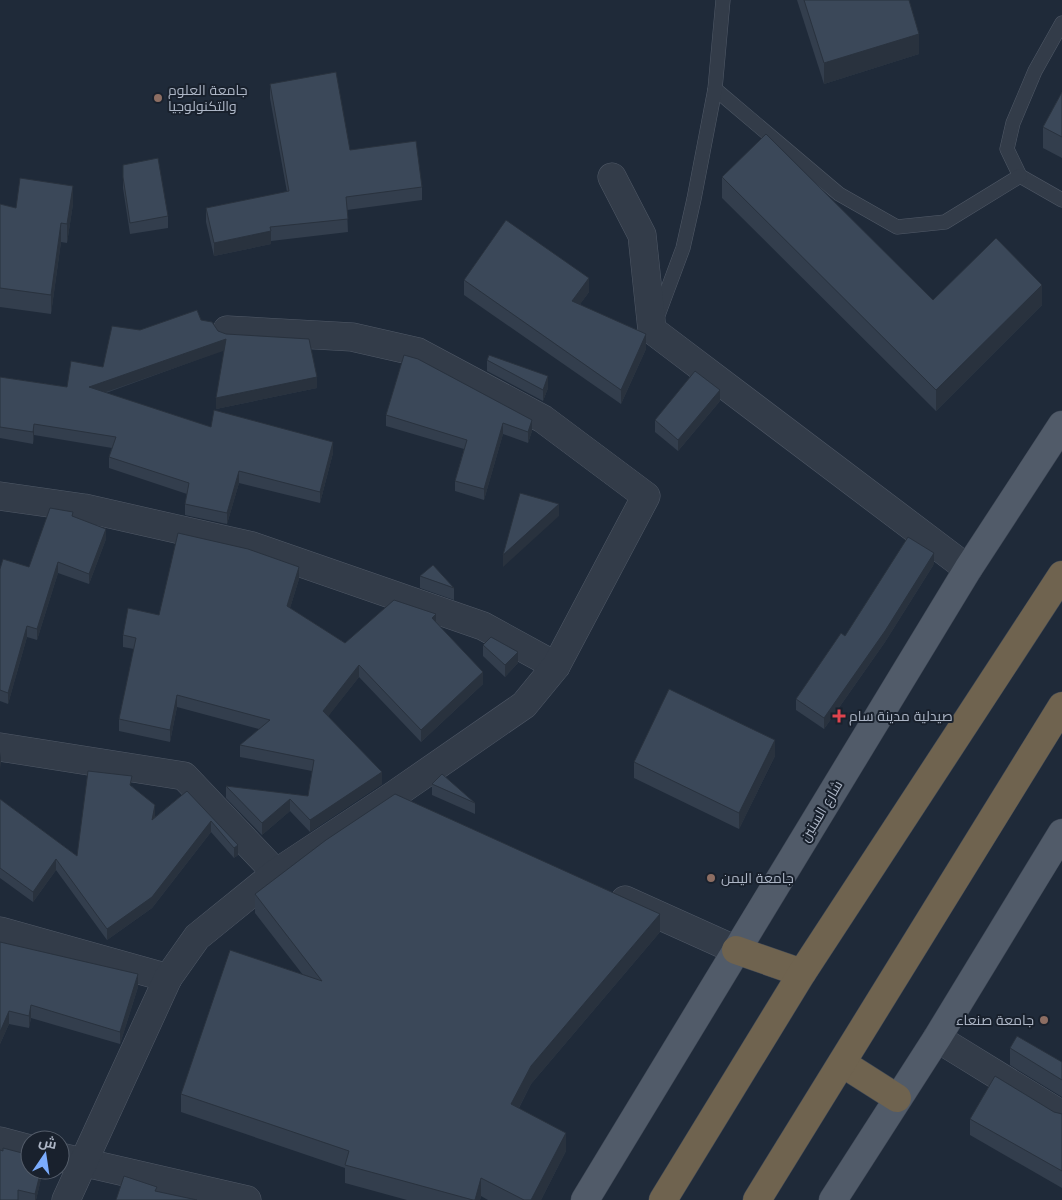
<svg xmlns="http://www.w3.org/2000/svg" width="1062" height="1200" font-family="Arial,Cairo,sans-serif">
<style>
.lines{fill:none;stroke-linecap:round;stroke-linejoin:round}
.lane-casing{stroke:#505967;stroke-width:15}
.street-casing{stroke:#505967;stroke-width:29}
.primary-casing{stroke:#3c4553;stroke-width:29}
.highway-casing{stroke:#3d4654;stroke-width:29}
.lane{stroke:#333c49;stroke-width:14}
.street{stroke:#333c49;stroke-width:28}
.primary{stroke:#515b69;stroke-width:28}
.highway{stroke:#6f634f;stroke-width:28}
.wall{fill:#333e4d}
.shaded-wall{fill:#29323e}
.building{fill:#3b4859;stroke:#29323e}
.education-dot{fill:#8d6e63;stroke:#19212d;stroke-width:2}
.health-dot{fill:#e0444e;stroke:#19212d;stroke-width:2}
.labels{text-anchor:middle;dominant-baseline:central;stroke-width:4;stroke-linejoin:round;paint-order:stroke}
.poi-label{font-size:14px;fill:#adb6c6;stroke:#19212d;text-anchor:start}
.street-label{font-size:14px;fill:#adb6c6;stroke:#19212d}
</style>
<rect width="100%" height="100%" fill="#1f2a39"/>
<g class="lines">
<g class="lane-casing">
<g id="lane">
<path d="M 1062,23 L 1035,71 L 1013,123 L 1007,149 L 1020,176 L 1062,200"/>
<path d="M 715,89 L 839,194 L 897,227 L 945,222 L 1020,176"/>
<path d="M 657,318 L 683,248 L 694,199 L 715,89 L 723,0"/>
</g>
</g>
<g class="street-casing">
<g id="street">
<path d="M 612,177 L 642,235 L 652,330 L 968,569"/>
<path d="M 0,496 L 84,508 L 252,546 L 483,626 L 556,666"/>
<path d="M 0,747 L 184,776 L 276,873"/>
<path d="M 625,900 L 736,950"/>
<path d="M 0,931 L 168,978"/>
<path d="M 937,1038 L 1062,1115"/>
<path d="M 0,1141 L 30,1149"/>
<path d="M 60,1157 L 247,1200"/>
<path d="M 66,1200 L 168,978 L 197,937 L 276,873 L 394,795 L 524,705 L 556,666 L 646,496 L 543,419 L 418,352 L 352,337 L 227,330"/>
</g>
</g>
<g class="primary-casing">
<g id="primary">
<path d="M 585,1200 L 968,569 L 1062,425"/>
<path d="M 833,1200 L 937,1038 L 1062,833"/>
</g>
</g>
<g class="highway-casing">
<g id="highway">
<path d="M 736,950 L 802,973"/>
<path d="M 842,1063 L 897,1098"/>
<path d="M 663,1200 L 802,973 L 1062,575"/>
<path d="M 757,1200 L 1062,706"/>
</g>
</g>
<use href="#lane" class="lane"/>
<use href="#street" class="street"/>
<use href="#primary" class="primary"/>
<use href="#highway" class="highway"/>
</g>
<g class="wall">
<path d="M 797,0 L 909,0 L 919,54 L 824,84 Z"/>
<path d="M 270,84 L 350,150 L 422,187 L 422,200 L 347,210 L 348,232 L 271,241 L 271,244 L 214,256 L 206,222 L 206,208 L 287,192 L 270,98 Z"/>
<path d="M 1062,92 L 1062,158 L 1043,148 L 1043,127 Z"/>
<path d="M 123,165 L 168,216 L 168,228 L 130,234 L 123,188 Z"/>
<path d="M 722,177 L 933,300 L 1042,305 L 936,411 L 722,198 Z"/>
<path d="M 0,204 L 16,208 L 73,204 L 67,243 L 61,242 L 51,314 L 0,307 Z"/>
<path d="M 464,280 L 589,292 L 580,304 L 646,349 L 621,404 L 464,295 Z"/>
<path d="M 201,320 L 218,331 L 317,388 L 216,409 L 224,350 L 106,393 L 211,427 L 333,453 L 320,503 L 239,483 L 227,524 L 185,515 L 185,504 L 187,494 L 109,468 L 109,457 L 112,448 L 34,435 L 33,444 L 0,438 L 0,377 L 67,387 L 103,367 L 140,330 Z"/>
<path d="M 404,355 L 532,431 L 528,443 L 503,434 L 484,500 L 455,491 L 455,481 L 464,449 L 386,426 L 386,415 Z"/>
<path d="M 487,360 L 548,388 L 543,401 L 487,371 Z"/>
<path d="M 720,401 L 678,451 L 655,432 L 655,420 Z"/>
<path d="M 73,517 L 106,539 L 89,584 L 58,573 L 37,640 L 27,637 L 8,704 L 0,701 L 0,569 L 29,567 Z"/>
<path d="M 934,564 L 885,642 L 824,729 L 796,710 L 796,699 L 845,636 Z"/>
<path d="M 420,576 L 454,588 L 454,600 L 420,588 Z"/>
<path d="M 299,579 L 290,608 L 345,643 L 436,623 L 483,684 L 421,742 L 359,677 L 328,716 L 382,784 L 310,832 L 290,811 L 262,835 L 226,798 L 226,786 L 308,796 L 312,771 L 240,757 L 240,745 L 259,729 L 177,707 L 170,742 L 119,731 L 119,719 L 134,649 L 123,647 L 123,635 L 159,615 Z"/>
<path d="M 483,645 L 518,663 L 505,677 L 483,656 Z"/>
<path d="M 775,756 L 739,829 L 634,778 L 634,762 Z"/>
<path d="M 432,784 L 475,803 L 475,814 L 432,795 Z"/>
<path d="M 132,786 L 155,816 L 155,817 L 187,791 L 238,845 L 238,855 L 234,858 L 211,832 L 152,908 L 107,940 L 56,870 L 33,902 L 0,878 L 0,799 L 77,856 Z"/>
<path d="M 255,894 L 660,932 L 531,1084 L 519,1108 L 566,1151 L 541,1200 L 488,1200 L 481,1196 L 480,1200 L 407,1200 L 345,1183 L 345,1168 L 181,1112 L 181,1094 L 303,975 L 255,913 Z"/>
<path d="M 0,942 L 138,987 L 120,1044 L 31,1018 L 29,1028 L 9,1024 L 0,1044 Z"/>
<path d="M 1010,1048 L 1062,1062 L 1062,1097 L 1010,1065 Z"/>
<path d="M 1054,1112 L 1062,1114 L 1062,1188 L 970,1135 L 970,1119 Z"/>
<path d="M 30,1170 L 43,1170 L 36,1200 L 0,1200 Z"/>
</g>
<g class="shaded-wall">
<path d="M 919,34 L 919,54 L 824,84 L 824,63 Z"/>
<path d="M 73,186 L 73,204 L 67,243 L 67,224 Z"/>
<path d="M 61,223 L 61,242 L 51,314 L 51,295 Z"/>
<path d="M 271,231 L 271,244 L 214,256 L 214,243 Z"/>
<path d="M 589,278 L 589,292 L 572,315 L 572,301 Z"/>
<path d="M 1042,285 L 1042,305 L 936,411 L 936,390 Z"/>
<path d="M 646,334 L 646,349 L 621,404 L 621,390 Z"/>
<path d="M 226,339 L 226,350 L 89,398 L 89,387 Z"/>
<path d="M 548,376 L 548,388 L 543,401 L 543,390 Z"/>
<path d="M 317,377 L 317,388 L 216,409 L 216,398 Z"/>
<path d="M 720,390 L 720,401 L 678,451 L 678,440 Z"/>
<path d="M 532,420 L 532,431 L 528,443 L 528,432 Z"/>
<path d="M 503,423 L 503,434 L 484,500 L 484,489 Z"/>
<path d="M 34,424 L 34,435 L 33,444 L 33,432 Z"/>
<path d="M 333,442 L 333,453 L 320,503 L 320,492 Z"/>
<path d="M 239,471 L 239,483 L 227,524 L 227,513 Z"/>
<path d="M 559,504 L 559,516 L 503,567 L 503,555 Z"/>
<path d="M 106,529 L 106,539 L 89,584 L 89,574 Z"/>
<path d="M 934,553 L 934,564 L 885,642 L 824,729 L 824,718 Z"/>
<path d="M 58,562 L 58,573 L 37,640 L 37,629 Z"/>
<path d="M 299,567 L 299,579 L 287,618 L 287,606 Z"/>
<path d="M 436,614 L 436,626 L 432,618 Z"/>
<path d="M 27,626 L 27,637 L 8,704 L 8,693 Z"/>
<path d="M 518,652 L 518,663 L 505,677 L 505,665 Z"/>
<path d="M 359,665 L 359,677 L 323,723 L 323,711 Z"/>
<path d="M 483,672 L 483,684 L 421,742 L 421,730 Z"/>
<path d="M 177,695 L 177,707 L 170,742 L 170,730 Z"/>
<path d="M 775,740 L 775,756 L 739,829 L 739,813 Z"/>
<path d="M 1,752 L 1,763 L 0,769 L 0,758 Z"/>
<path d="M 382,772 L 382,784 L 310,832 L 310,820 Z"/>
<path d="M 290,799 L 290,811 L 262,835 L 262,823 Z"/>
<path d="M 155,805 L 155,816 L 152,830 L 152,820 Z"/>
<path d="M 211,821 L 211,832 L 152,908 L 107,940 L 107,929 Z"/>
<path d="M 238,845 L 238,855 L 234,858 L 234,848 Z"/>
<path d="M 56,859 L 56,870 L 33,902 L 33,892 Z"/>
<path d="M 660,914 L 660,932 L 531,1084 L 511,1123 L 511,1104 L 531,1066 Z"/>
<path d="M 138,974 L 138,987 L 120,1044 L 120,1032 Z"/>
<path d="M 31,1005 L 31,1018 L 29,1028 L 29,1016 Z"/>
<path d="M 9,1011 L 9,1024 L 0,1044 L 0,1032 Z"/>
<path d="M 566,1133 L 566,1151 L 541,1200 L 531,1200 Z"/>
<path d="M 41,1170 L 43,1170 L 36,1200 L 35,1200 L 35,1194 Z"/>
<path d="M 481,1178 L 481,1196 L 480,1200 L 475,1200 Z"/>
</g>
<g class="building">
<path d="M 804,0 L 909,0 L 919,34 L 824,63 Z"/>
<path d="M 336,72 L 350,150 L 416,141 L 422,187 L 346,197 L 348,219 L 270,227 L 271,231 L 214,243 L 206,208 L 289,191 L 270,84 Z"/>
<path d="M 1062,92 L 1062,137 L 1043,127 Z"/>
<path d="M 766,134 L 933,300 L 996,238 L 1042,285 L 936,390 L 722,177 Z"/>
<path d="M 158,158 L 168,216 L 130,223 L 123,177 L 123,165 Z"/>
<path d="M 20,178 L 73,186 L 67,224 L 61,223 L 51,295 L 0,288 L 0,204 L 16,208 Z"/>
<path d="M 506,220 L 589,278 L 572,301 L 646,334 L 621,390 L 464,280 Z"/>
<path d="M 197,310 L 201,320 L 212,322 L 218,331 L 226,334 L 309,339 L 317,377 L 216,398 L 226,339 L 89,387 L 211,427 L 214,410 L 333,442 L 320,492 L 239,471 L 227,513 L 185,504 L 189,483 L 109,457 L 116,437 L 34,424 L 33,432 L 0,427 L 0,377 L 67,387 L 71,361 L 103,367 L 112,326 L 140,330 Z"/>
<path d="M 404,355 L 418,359 L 532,420 L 528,432 L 503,423 L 484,489 L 455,481 L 467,440 L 386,415 Z"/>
<path d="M 489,355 L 548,376 L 543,390 L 487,360 Z"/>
<path d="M 695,371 L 720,390 L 678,440 L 655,420 Z"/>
<path d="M 520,493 L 559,504 L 503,555 Z"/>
<path d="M 50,508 L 73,512 L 72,516 L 106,529 L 89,574 L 58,562 L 37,629 L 27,626 L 8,693 L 0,690 L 0,569 L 3,559 L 29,567 Z"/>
<path d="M 178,533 L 248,549 L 299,567 L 287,606 L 345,643 L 394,600 L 436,614 L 432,618 L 483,672 L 421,730 L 359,665 L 323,711 L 382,772 L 310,820 L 290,799 L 262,823 L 226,786 L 308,796 L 314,760 L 240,745 L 270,720 L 177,695 L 170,730 L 119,719 L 136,638 L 123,635 L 128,608 L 159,615 Z"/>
<path d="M 908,537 L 934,553 L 885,631 L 824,718 L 796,699 L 841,633 L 845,636 Z"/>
<path d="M 433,565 L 454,588 L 420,576 Z"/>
<path d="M 491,637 L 518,652 L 505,665 L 483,645 Z"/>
<path d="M 669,689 L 775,740 L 739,813 L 634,762 Z"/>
<path d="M 88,771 L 132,776 L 130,785 L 155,805 L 152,820 L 187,791 L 238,845 L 234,848 L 211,821 L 152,897 L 107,929 L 56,859 L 33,892 L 0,868 L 0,799 L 77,856 Z"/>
<path d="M 442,774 L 475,803 L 432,784 Z"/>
<path d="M 395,794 L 660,914 L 531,1066 L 511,1104 L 566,1133 L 531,1200 L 524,1200 L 481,1178 L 475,1200 L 473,1200 L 345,1165 L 349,1151 L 181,1094 L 230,950 L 322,981 L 255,894 L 326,840 Z"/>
<path d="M 0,942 L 138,974 L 120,1032 L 31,1005 L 29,1016 L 9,1011 L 0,1032 Z"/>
<path d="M 1017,1036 L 1062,1062 L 1062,1080 L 1010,1048 Z"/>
<path d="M 995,1076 L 1054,1112 L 1062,1114 L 1062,1171 L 970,1119 Z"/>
<path d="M 3,1148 L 26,1154 L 30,1154 L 30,1170 L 41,1170 L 35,1194 L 18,1190 L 18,1200 L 0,1200 L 0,1150 L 3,1151 Z"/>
<path d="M 124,1176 L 157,1187 L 155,1191 L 197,1200 L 116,1200 Z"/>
</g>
<g class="education-dot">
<circle cx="158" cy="98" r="5"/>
<circle cx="711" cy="878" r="5"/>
<circle cx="1044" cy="1020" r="5"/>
</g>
<path class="health-dot" d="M836.5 708.5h5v5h5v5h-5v5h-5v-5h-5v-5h5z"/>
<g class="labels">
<g class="poi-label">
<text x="168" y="90">جامعة العلوم<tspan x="168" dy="16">والتكنولوجيا</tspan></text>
<text x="849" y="716">صيدلية مدينة سام</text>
<text x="721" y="878">جامعة اليمن</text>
<text x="1034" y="1020" text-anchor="end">جامعة صنعاء</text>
</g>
<g class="street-label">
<text transform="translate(821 811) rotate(-59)">شارع الستين</text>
</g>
</g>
<g transform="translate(45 1155) rotate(13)"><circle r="24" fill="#19212d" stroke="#545d6a"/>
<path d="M0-4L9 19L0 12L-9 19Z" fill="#7bacfd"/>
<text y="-8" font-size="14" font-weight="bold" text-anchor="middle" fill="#adb6c6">ش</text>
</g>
</svg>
